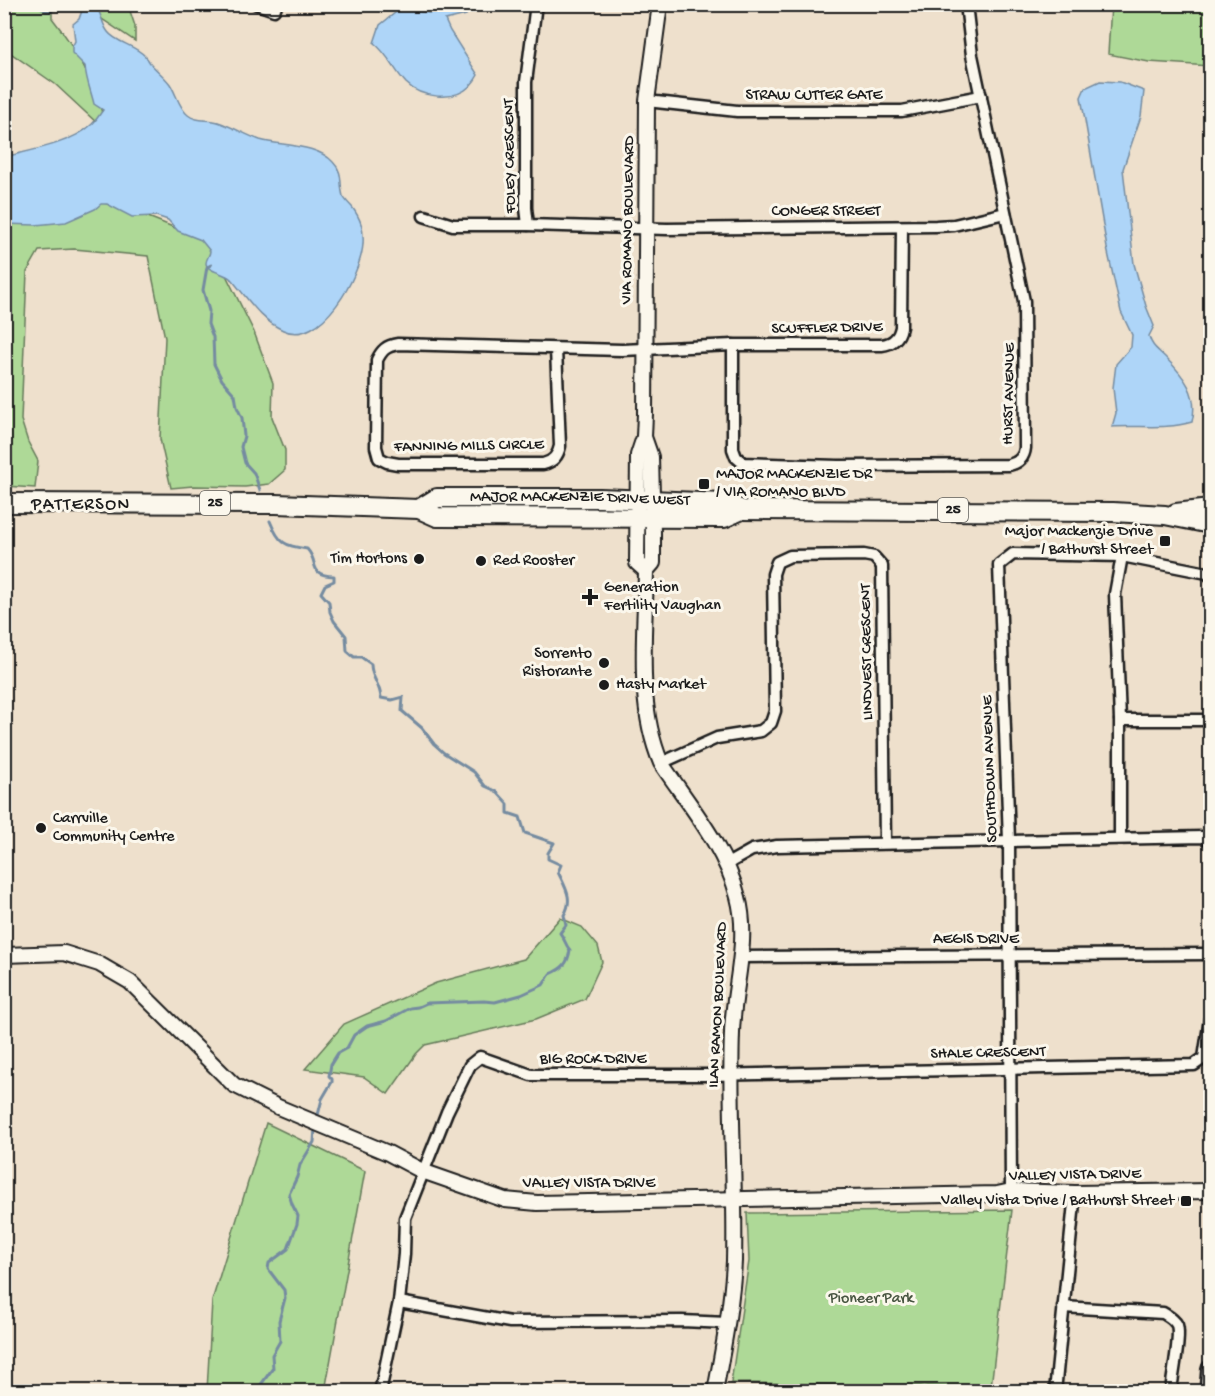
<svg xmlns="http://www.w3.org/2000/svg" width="1215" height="1396" font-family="'Gochi Hand',sans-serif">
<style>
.green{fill:#aed997;stroke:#657a5a;stroke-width:1.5}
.water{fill:#aed5f8;stroke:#748ba0;stroke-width:1.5}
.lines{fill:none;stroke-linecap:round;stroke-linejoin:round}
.stream{stroke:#748ba0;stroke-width:3}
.minor-casing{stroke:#1c1c1c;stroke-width:15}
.tertiary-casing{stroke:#1c1c1c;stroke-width:18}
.secondary-casing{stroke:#1c1c1c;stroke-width:20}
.primary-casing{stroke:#1c1c1c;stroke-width:22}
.minor{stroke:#fbf7ec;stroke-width:10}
.tertiary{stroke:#fbf7ec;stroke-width:14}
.secondary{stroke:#fbf7ec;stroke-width:15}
.primary{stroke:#fbf7ec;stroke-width:18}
.poi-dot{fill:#1c1c1c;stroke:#fbf7ec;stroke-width:2}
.labels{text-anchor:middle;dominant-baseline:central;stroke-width:6;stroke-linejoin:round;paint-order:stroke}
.shield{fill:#fbf7ec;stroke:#5f5e5a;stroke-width:1.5}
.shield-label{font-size:15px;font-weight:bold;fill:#1c1c1c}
.street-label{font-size:16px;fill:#1c1c1c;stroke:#fbf7ec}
.poi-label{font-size:16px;fill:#1c1c1c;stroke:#fbf7ec;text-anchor:start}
.park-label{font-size:16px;fill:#485541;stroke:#fbf7ec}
.neighbourhood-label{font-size:18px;letter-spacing:1.5px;fill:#1c1c1c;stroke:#fbf7ec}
</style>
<rect width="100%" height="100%" fill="#eee0cc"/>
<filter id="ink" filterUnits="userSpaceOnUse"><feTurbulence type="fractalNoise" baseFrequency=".0167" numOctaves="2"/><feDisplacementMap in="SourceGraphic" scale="12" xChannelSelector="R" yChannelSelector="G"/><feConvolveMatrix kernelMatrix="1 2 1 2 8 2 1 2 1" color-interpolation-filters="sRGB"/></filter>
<g filter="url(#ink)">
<g class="green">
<path d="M 5,5 L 52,5 L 52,18 C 75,47 93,77 102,113 L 97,123 L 55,84 L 5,49 Z"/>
<path d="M 81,5 L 128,5 L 135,26 L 135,41 Z"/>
<path d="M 1111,5 L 1210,5 L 1210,66 L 1149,62 L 1108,54 Z"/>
<path d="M 85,199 C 131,207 173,227 216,246 L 223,269 L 254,332 L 273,383 L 272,417 L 285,450 L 285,470 L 269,484 L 245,487 L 193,486 L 171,488 L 160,439 L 165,338 L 148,256 L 74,249 L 39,251 L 27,272 L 21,420 L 28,442 L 38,461 L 35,488 L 5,486 L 4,208 Z"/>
<path d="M 560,918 L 582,927 L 598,946 L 602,962 L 585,999 L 536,1019 L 425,1045 L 416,1054 L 388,1094 L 364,1077 L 305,1069 L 344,1024 L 436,983 L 524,959 Z"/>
<path d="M 266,1123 L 365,1171 L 325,1391 L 207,1391 L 212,1301 Z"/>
<path d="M 1012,1210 L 991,1387 L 731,1383 L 749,1261 L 747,1213 Z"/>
</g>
<g class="water">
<path d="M 94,4 C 102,12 101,23 108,32 C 116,43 136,45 146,57 C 148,59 149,62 151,64 C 157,71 164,76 170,84 C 176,93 179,108 188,115 C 196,122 209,119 218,122 C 233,127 246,135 260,140 C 282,146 317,144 333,162 C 344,173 339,183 343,196 C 345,200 349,204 352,207 C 361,219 364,229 363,244 C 361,275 321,348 283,330 C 260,320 247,297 231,279 C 225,273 206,271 206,263 C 206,259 210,255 210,251 L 201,240 L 178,231 L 168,220 L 156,216 L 132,217 L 107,204 L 101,204 L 95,209 L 66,222 L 35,225 L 5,224 L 5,155 L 8,156 C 33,150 72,143 91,125 C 96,121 99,115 103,110 L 94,104 C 91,91 86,80 85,66 L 72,53 L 72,47 L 75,41 L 73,24 L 79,19 L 84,5 Z"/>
<path d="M 436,5 L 473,5 L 466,15 L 445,20 L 450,31 L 478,75 C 476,79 473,83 470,86 C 454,102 421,98 406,83 C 394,70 388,54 374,43 L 380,25 L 400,9 L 430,13 L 437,7 Z"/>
<path d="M 1100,81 L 1120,82 L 1144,91 L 1141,116 L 1123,169 L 1134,264 L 1146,306 L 1154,326 L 1149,336 C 1152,347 1157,349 1165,357 C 1184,376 1199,394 1192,422 C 1166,430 1139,425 1112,427 L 1116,413 L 1113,388 L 1116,364 L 1131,347 L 1132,335 L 1121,312 L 1107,248 L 1081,97 L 1085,88 Z"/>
</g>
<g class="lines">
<g class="stream">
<path d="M 41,4 L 41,7 L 46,11 L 51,11 L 60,4"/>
<path d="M 1210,170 L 1208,186 L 1210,191"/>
<path d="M 1210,191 C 1204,202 1206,223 1210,235"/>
<path d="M 211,265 L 207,267 L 203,290 L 209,311 L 208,324 L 213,337 L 214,364 L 222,380 L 235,395 L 237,407 L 242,418 L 244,436 L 241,447 L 245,463 L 254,473 L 260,490"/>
<path d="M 270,521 C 279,543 284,546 307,549 C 320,563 307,575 334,576 L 334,581 L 325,585 L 321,593 L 329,602 L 330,612 L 334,621 L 346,636 L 347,651 L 354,657 L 361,657 L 371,664 C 371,679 380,683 381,698 L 392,700 L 403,697 L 402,711 L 422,728 L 434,744 L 444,753 L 474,772 L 485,786 L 496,791 L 508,804 L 508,813 L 520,817 L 525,833 L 554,843 L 548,853 L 548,859 L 561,865 L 558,872 C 565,887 574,899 564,915 L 566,925 L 560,933 C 565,939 565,945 570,950 C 568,964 562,969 550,974 L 543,985 L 521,995 L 495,1002 L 484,1001 L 427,1003 L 418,1007 L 410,1008 L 386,1021 L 367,1026 L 354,1035 L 347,1048 L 338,1053 L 331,1064 L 329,1076 L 332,1079 L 332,1082 L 322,1099 L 317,1119"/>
<path d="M 260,1392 L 260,1386 L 273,1368 L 272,1355 L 280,1341 L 279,1321 L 285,1298 L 284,1290 L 268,1269 L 269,1263 L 288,1249 L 297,1224 L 298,1216 L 292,1204 L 289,1194 L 297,1177 L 300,1165 L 314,1142 L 315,1128"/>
</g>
<g class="minor-casing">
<g id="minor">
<path d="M 257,4 L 274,10 L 277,4"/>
<path d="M 536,4 L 526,82 L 526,208 L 528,225 L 667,229 L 936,226 L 954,225 L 1005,213"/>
<path d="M 647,101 L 737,111 L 902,111 L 981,96"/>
<path d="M 424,216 L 453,225 L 528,225"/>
<path d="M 733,345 L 733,449 L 736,457 L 743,463 L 838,466 L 1009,465 C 1018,463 1024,458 1025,448 L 1024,301 L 972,55 L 966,4"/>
<path d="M 556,349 L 560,446 C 558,456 553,462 543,464 L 398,464 L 387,462 L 379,458 L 376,447 L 377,360 C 382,350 386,346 398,344 L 622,350 L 733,345 L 882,345 C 892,344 899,338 901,327 L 902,227"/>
<path d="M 1120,720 L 1210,720"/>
<path d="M 661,763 L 717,738 L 761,731 L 771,723 L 775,711 L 773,574 L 777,562 L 790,556 L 864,555 L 874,557 L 882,566 L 885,842"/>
<path d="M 1120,837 L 1120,720 L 1115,594 L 1122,556"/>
<path d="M 727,864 L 752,850 L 777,846 L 1203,837 L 1210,840"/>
<path d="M 741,957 L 1210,954"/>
<path d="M 1011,1191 L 1009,840 L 999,565 L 1013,554 L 1122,556 L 1207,573 L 1210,576"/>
<path d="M 399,1302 L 510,1322 L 682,1321 L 727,1323"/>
<path d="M 1063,1307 L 1163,1313 C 1168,1316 1174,1319 1177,1325 C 1181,1337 1172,1377 1171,1392"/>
<path d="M 380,1392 L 399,1302 L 404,1254 L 405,1218 L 447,1112 L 470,1065 L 480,1057 L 531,1075 L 709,1075 L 1194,1065 L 1204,1058 L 1210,1019"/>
<path d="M 1055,1392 L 1075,1193"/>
</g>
</g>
<g class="tertiary-casing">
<g id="tertiary">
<path d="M 644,437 L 651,457 L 653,533 L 653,563 L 646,571 C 645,634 636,704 661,763 C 689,805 725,847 738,897 C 750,941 733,988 732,1033 C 729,1109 736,1184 734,1261 C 732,1304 723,1348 715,1392"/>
<path d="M 646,571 L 637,563 L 638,455 L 644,437 L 645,414 L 647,101 L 660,4"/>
<path d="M 4,955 L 64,953 L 99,964 L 130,982 L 234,1085 L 278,1107 L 388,1153 L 422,1171 L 505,1200 L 537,1203 L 997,1194 L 1011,1191 L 1075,1193 L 1210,1191"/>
</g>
</g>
<g class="secondary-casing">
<path id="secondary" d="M 1208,1392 L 1210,1369"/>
</g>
<g class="primary-casing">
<g id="primary">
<path d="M 4,503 L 276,504 L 419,509 L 437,517 L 724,518 L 742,510"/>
<path id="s1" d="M 419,509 L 437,498 L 600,498 L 724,503 L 742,510 L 1113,512 L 1165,515 L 1210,524"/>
<path d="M 1176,513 L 1210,509"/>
</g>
</g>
<use href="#minor" class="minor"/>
<use href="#tertiary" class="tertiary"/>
<use href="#secondary" class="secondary"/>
<use href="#primary" class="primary"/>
</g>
</g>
<g class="poi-dot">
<rect x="698" y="478" width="12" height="12" rx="3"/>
<rect x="1159" y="535" width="12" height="12" rx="3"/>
<circle cx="419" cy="559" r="6"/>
<circle cx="481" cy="561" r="6"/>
<path d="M587 588h6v6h6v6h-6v6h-6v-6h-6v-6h6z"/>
<circle cx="604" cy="663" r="6"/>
<circle cx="604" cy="685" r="6"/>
<circle cx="41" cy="828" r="6"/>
<rect x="1180" y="1195" width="12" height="12" rx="3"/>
</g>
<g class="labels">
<g class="shield">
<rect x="200" y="491" width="30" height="24" rx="4.5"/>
<rect x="938" y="498" width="30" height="24" rx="4.5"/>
</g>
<g class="shield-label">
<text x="215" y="503">25</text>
<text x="953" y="510">25</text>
</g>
<g class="street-label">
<text x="814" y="96">STRAW CUTTER GATE</text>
<text transform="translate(511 156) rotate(-91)">FOLEY CRESCENT</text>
<text x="826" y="212">CONGER STREET</text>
<text transform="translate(629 220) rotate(-89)">VIA ROMANO BOULEVARD</text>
<text transform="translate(827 329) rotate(-1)">SCUFFLER DRIVE</text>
<text transform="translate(1010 394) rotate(-89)">HURST AVENUE</text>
<text transform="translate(469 447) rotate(-1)">FANNING MILLS CIRCLE</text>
<text stroke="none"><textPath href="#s1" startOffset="164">MAJOR MACKENZIE DRIVE WEST</textPath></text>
<text transform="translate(868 652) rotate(-91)">LINDVEST CRESCENT</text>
<text transform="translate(991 769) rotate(-92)">SOUTHDOWN AVENUE</text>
<text x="976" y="940">AEGIS DRIVE</text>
<text transform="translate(719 1005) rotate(-87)">ILAN RAMON BOULEVARD</text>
<text transform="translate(988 1054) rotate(-1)">SHALE CRESCENT</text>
<text x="593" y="1060">BIG ROCK DRIVE</text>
<text transform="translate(1075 1176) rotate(-1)">VALLEY VISTA DRIVE</text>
<text x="589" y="1184">VALLEY VISTA DRIVE</text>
</g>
<g class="poi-label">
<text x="716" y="475">MAJOR MACKENZIE DR<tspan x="716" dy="18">/ VIA ROMANO BLVD</tspan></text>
<text x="1153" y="532" text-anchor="end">Major Mackenzie Drive<tspan x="1153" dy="18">/ Bathurst Street</tspan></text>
<text x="407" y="559" text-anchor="end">Tim Hortons</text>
<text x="493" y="561">Red Rooster</text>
<text x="604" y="588">Generation<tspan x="604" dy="18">Fertility Vaughan</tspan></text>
<text x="592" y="654" text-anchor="end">Sorrento<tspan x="592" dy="18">Ristorante</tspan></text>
<text x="616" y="685">Hasty Market</text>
<text x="53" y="819">Carrville<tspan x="53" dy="18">Community Centre</tspan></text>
<text x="1174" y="1201" text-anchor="end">Valley Vista Drive / Bathurst Street</text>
</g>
<g class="park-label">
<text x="871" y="1299">Pioneer Park</text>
</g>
<g class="neighbourhood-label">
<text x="81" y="505">PATTERSON</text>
</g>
</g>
<rect width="1215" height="1396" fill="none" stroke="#fbf7ec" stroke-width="24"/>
<rect x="12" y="12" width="1191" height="1372" fill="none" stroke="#1c1c1c" stroke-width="2" filter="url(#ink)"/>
</svg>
